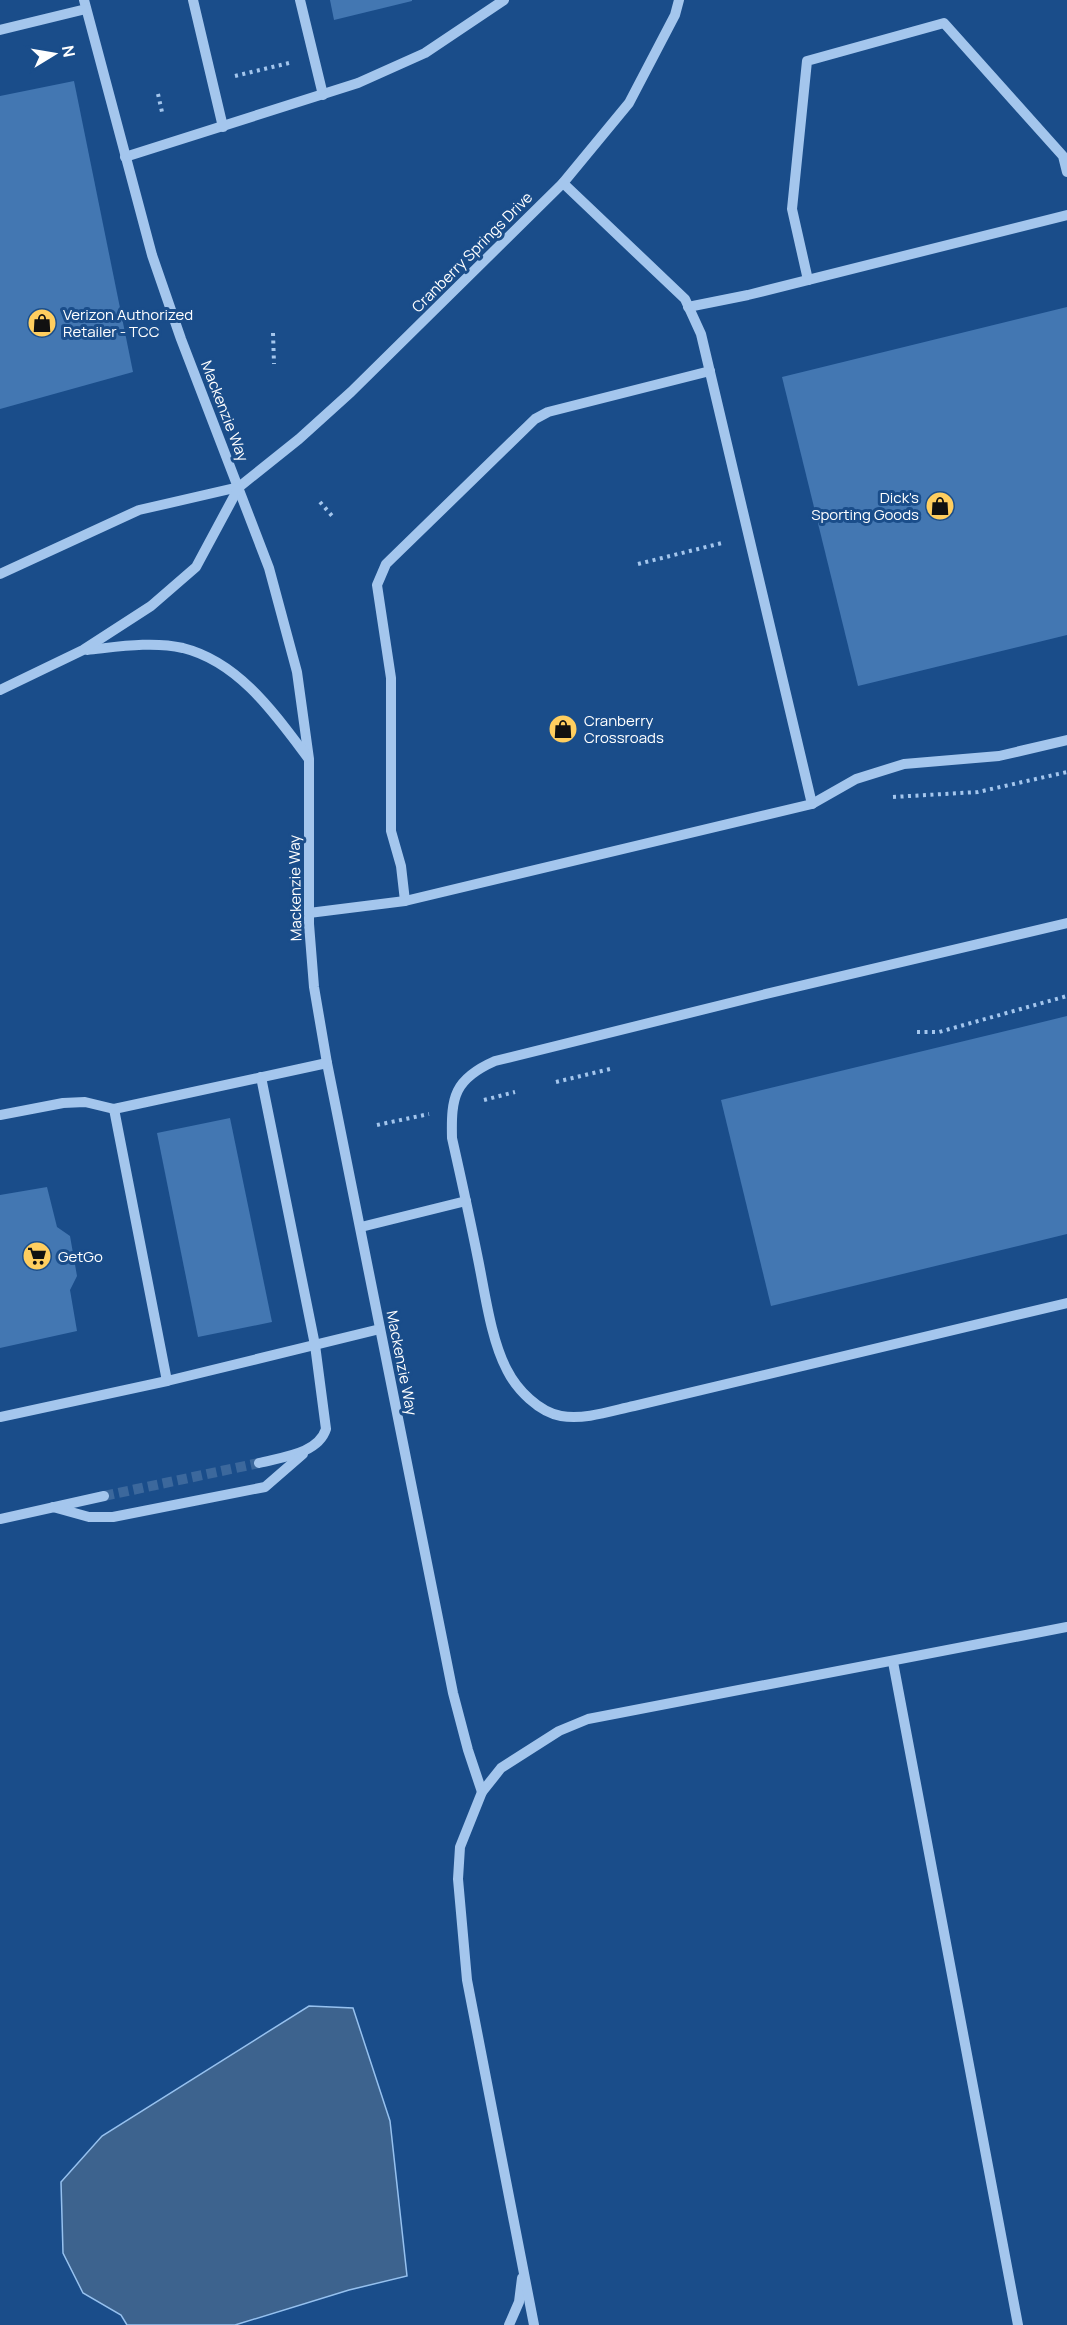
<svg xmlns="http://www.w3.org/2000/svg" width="1067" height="2325" font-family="Manrope,sans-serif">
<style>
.water{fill:#3d638e;stroke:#96c1ef;stroke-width:1.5}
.building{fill:#4377b2}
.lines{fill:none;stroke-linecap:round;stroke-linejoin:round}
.minor-tunnel{stroke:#3c689c;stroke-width:10;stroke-dasharray:10 5;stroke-linecap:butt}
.path{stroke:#a4c6ed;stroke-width:4;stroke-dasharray:3 4.5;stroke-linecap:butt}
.minor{stroke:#a4c6ed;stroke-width:10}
.labels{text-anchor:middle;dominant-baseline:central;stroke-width:6;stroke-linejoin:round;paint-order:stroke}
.street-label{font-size:15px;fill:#fff;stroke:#1a4d8a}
.poi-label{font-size:15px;fill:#fff;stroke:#1a4d8a;text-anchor:start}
</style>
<rect width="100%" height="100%" fill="#1a4d8a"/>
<path class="water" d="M 309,2006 L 353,2008 L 390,2121 L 407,2276 L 349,2290 L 235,2325 L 127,2325 L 121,2315 L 83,2293 L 63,2253 L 61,2182 L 102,2136 Z"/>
<g class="building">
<path d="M 330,0 L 412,0 L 412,1 L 334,20 Z"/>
<path d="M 74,81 L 133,372 L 0,409 L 0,96 Z"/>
<path d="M 1067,307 L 1067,635 L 858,686 L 782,377 Z"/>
<path d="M 1067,1016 L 1067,1234 L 771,1306 L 721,1100 Z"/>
<path d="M 230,1118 L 272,1322 L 198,1337 L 157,1133 Z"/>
<path d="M 47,1187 L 57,1227 L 70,1236 L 77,1276 L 70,1290 L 77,1331 L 0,1348 L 0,1195 Z"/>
</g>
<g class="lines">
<path class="minor-tunnel" d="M 104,1496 L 259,1463"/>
<g class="path">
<path d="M 235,76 L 289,63"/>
<path d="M 158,94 L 162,112"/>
<path d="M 273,333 L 274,364"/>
<path d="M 320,502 L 333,517"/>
<path d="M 638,564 L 722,543"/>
<path d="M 893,797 L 978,792 L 1067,772"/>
<path d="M 917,1032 L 939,1032 L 1067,996"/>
<path d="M 556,1082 L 614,1068"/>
<path d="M 484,1100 L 515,1092"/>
<path d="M 377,1125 L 429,1114"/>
</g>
<g class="minor">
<path d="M 84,0 L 152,255 L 181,339 L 269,568 L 297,672 L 309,759 L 309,924 L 314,987 L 327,1063 L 453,1693 L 468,1750 L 482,1792"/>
<path d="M 193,0 L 223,127"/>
<path d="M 300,0 L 323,95"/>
<path d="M 0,30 L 86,9"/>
<path d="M 125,157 L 358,83 L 425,53 L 504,0"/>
<path d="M 563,183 L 685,299 L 701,334 L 812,804"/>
<path d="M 808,280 L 792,209 L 807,61 L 944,23 L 1063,156 L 1067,172"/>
<path d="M 688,307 L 748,295 L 1067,215"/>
<path d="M 0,574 L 139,510 L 239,487"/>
<path d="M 87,650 C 117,647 152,641 183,648 C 239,662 275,714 308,758"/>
<path d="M 0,690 L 83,650 L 151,606 L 196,567 L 239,487 L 299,439 L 351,392 L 563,183 L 629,103 L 675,15 L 679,0"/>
<path d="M 405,901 L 401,866 L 391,831 L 391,678 L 377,585 L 386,564 L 535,419 L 548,412 L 710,371"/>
<path d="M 309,913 L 405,901 L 812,804 L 856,779 L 904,764 L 999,756 L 1067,740"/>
<path d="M 1067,923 L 762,995 L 495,1061 C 454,1079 451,1097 452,1138 C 461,1178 470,1219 478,1259 C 485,1293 491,1340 507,1370 C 517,1390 539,1412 561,1416 C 585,1420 611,1411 634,1406 L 1067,1303"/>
<path d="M 114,1109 L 167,1381"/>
<path d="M 0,1115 L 63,1103 L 85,1102 L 114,1109 L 327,1063"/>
<path d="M 361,1227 L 466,1201"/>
<path d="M 0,1417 L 167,1381 L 380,1329"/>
<path d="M 259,1463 C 282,1457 318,1454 326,1429 L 315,1345 L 261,1077"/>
<path d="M 53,1507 L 89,1517 L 113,1517 L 265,1487 L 303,1454"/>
<path d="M 0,1519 L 104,1496"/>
<path d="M 893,1662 L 1018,2325"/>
<path d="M 509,2325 L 519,2302 L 522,2278"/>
<path d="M 534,2325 L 467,1980 L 458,1879 L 460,1847 L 482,1792 L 501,1768 L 559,1731 L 588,1719 L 1067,1627"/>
</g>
</g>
<defs>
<g id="shop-disc" transform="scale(1.5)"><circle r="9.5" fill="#ffce5f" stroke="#1a4d8a"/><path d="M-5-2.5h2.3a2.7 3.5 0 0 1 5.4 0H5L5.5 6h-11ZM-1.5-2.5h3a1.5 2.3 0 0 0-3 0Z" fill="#111"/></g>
<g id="supermarket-disc" transform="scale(1.5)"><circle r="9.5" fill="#ffce5f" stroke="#1a4d8a"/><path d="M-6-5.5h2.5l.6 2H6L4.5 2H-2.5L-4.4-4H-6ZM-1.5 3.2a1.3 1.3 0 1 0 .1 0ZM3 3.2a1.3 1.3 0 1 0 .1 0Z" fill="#111"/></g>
</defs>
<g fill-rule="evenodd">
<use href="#shop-disc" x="42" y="323"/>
<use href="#shop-disc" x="940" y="506"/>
<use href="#shop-disc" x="563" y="729"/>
<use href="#supermarket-disc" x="37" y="1256"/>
</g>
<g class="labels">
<g class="street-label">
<text transform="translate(472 252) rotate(-45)">Cranberry Springs Drive</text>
<text transform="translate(225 411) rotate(69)">Mackenzie Way</text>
<text transform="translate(295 888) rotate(-91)">Mackenzie Way</text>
<text transform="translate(402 1363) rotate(79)">Mackenzie Way</text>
</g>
<g class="poi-label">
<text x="63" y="314">Verizon Authorized<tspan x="63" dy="17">Retailer - TCC</tspan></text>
<text x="919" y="497" text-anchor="end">Dick's<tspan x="919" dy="17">Sporting Goods</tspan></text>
<text x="584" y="720">Cranberry<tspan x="584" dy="17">Crossroads</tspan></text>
<text x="58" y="1256">GetGo</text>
</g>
</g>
<g transform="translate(54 54) rotate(79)" stroke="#1a4d8a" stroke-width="4.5" paint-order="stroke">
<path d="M0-4.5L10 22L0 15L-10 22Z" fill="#ffffff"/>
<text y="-9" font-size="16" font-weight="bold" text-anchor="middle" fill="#ffffff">N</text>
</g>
</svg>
